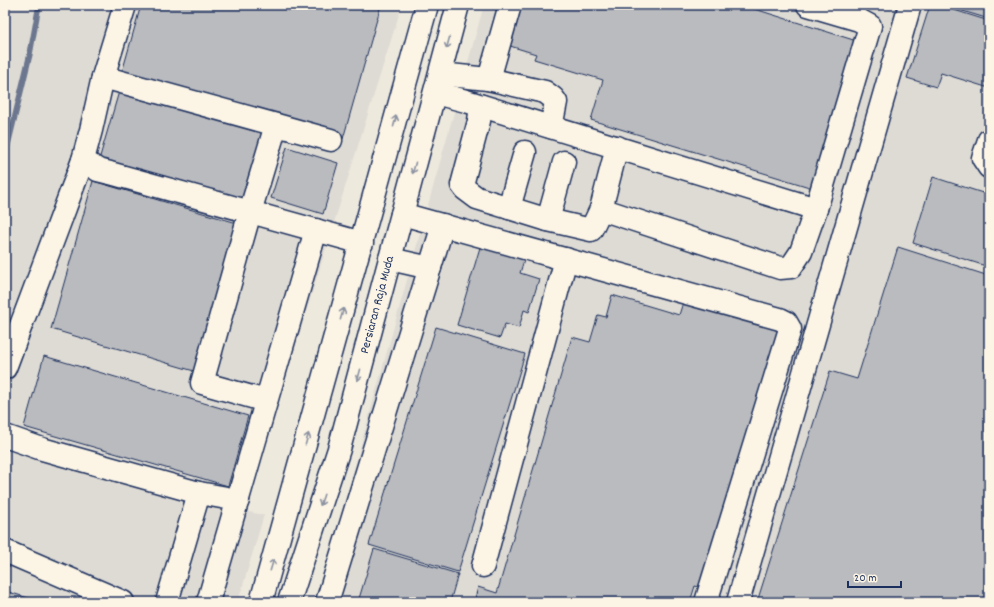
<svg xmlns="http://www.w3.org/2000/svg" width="994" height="607" font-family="Dekko,sans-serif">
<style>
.built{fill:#dedbd4}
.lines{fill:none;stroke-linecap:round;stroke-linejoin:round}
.stream{stroke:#6c778f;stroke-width:5.5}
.building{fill:#babbbe;stroke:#1b2f5e}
.minor-casing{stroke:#1b2f5e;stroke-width:25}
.major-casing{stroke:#1b2f5e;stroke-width:25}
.minor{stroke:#fcf5e5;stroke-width:22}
.major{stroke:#fcf5e5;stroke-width:22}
.oneway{stroke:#8c92a2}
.labels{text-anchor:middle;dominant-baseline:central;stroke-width:3;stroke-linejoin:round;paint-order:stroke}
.street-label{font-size:13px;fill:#1b2f5e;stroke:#fcf5e5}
</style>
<rect width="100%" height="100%" fill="#eee9dd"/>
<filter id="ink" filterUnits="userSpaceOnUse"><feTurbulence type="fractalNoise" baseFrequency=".025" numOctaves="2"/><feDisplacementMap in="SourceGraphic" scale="8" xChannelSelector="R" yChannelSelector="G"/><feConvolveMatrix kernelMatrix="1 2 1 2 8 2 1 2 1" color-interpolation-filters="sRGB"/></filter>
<g filter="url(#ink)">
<g class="built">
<path d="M 5,5 L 402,5 L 244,511 L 264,515 L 238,602 L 5,602 Z"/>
<path d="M 484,5 L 989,5 L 989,602 L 317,602 Z"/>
</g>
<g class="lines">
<path class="stream" d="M 5,157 L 30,54 L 39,5"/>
</g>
<g class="building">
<path d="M 141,5 L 381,5 L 343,139 L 121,76 Z"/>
<path d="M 522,5 L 742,5 L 863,43 L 819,190 L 591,120 L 603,80 L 534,59 L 536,54 L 510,46 Z"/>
<path d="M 930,5 L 938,5 L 989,21 L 989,88 L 941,73 L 936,87 L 907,78 Z"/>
<path d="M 954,5 L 989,5 L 989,19 L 953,8 Z"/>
<path d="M 120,88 L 263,130 L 242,202 L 99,160 Z"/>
<path d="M 287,147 L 338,163 L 323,214 L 271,198 Z"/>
<path d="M 933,177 L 989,195 L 989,267 L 913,243 Z"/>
<path d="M 93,181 L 237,223 L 194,371 L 51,329 Z"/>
<path d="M 481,244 L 525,257 L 520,273 L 539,279 L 529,312 L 524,310 L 519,328 L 505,324 L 500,338 L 457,325 Z"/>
<path d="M 898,247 L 989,276 L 989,602 L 757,602 L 830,371 L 857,379 Z"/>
<path d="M 686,293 L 783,322 L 705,589 L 695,586 L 690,602 L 474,602 L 478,587 L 497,593 L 572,337 L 590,342 L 598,315 L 606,317 L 612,295 L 679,315 Z"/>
<path d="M 436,327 L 525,354 L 458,572 L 369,545 Z"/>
<path d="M 44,356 L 248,416 L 228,486 L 24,427 Z"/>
<path d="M 374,549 L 458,574 L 450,602 L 358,602 Z"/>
<path d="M 5,591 L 42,602 L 5,602 Z"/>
</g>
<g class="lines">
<g class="minor-casing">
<g id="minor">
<path d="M 125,5 L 103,77 L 91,130 L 83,160 L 98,170 L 110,173 L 362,243"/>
<path d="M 440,74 L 488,79 L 545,92 L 553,98 L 556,102 L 551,127"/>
<path d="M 103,77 L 331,140"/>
<path d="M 488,79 L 491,72 L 510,5"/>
<path d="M 435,93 L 466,101 L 816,209"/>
<path d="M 481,106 L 479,121 L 462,185 L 465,189 L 477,198 L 548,220 L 591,230 L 601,209 L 780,268 L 791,267 L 801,252 L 816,209 L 870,26 L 859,20 L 808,5"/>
<path d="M 989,140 L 983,158 L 989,167"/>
<path d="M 509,208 L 525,152"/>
<path d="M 601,209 L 617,147"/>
<path d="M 402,214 L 780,319 L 786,322 L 790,329 L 706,602"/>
<path d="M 548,220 L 564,162"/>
<path d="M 390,259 L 430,268"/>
<path d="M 5,368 L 83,160"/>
<path d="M 266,401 L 202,383 L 250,212 L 276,125"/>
<path d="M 5,436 L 42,449 L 199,493 L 238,500"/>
<path d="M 5,551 L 123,602"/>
<path d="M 483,566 L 566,259"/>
<path d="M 167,602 L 199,493"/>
<path d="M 208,602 L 316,230"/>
<path d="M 327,602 L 443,225"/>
<path d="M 738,602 L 910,5"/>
</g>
</g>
<g class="major-casing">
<g id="major">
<path d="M 261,602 L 427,5"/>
<path d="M 289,602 L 339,449 L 458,5"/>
</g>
</g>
<use href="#minor" class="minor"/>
<use href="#major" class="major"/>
</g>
<defs><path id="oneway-shaft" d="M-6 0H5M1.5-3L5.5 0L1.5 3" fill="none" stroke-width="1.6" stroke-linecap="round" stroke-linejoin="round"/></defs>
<g class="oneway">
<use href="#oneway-shaft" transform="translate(448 43) rotate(105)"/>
<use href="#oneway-shaft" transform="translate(395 121) rotate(-75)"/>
<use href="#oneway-shaft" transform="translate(414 168) rotate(105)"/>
<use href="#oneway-shaft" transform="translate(342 314) rotate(-74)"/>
<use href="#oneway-shaft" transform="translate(359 375) rotate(105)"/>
<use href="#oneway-shaft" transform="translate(307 439) rotate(-74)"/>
<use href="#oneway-shaft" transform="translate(322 500) rotate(108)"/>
<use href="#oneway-shaft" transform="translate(272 565) rotate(-73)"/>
</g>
</g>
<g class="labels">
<g class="street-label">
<text transform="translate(378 305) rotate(-75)">Persiaran Raja Muda</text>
</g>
</g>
<rect width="994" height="607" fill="none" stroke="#fcf5e5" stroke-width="20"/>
<rect x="10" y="10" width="974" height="587" fill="none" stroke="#1b2f5e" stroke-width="1.5" filter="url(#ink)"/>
<path d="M848 581v6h53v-6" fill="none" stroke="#1b2f5e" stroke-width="2"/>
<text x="854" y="581" font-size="12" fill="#1b2f5e" stroke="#fcf5e5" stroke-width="3" paint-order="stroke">20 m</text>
</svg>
